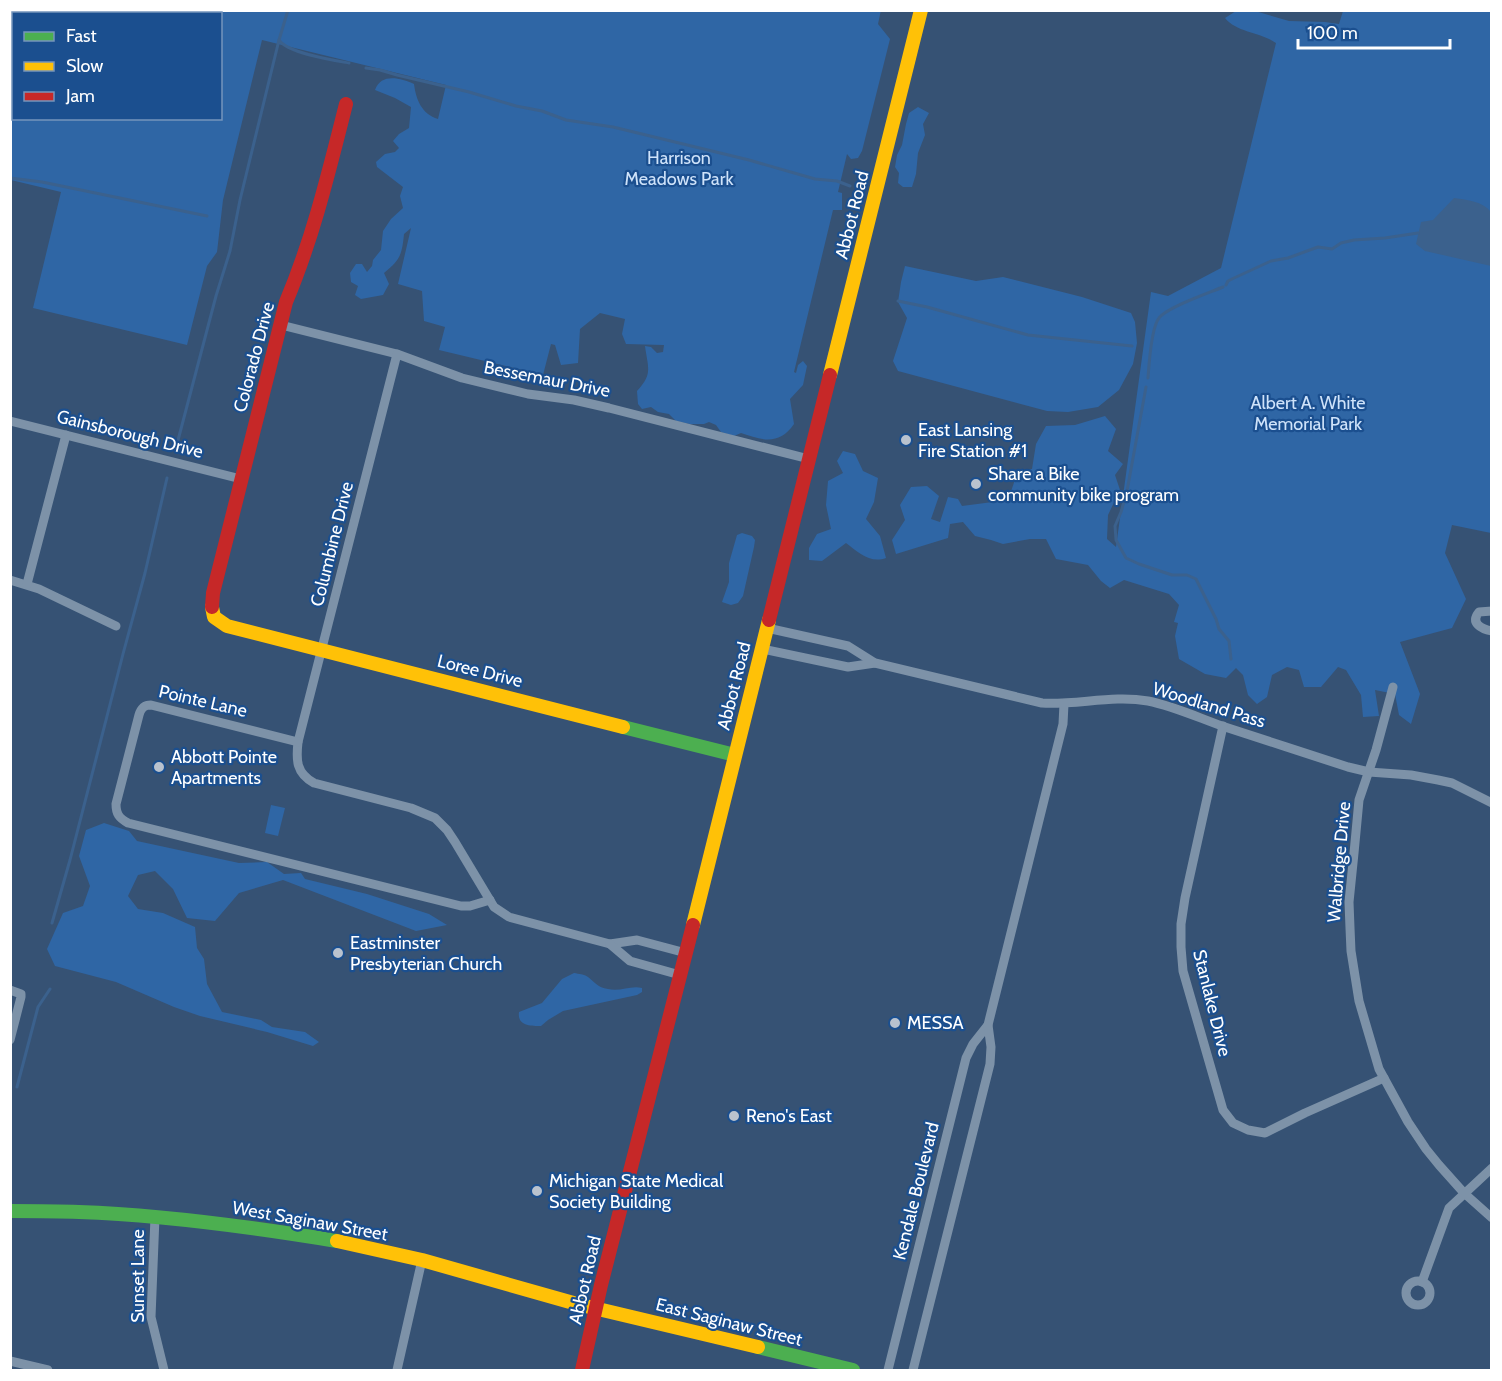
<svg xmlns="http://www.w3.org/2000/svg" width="1502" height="1381" font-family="Cabin,sans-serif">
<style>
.green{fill:#2f66a5;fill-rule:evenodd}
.water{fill:#3b618d}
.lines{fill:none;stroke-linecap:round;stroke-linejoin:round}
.stream{stroke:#3b618d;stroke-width:3}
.street{stroke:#7d92a8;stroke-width:9}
.fast{stroke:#4caf50;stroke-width:14}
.slow{stroke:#ffc107;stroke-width:14}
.jam{stroke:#c62828;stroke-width:14}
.poi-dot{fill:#b9c2ce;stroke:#1b4f8f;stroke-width:2}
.labels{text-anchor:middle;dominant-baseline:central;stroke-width:4.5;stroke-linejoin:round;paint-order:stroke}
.park-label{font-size:18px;fill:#cfe3fa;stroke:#1b4f8f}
.street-label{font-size:18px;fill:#fff;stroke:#1b4f8f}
.poi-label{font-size:18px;fill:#fff;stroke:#1b4f8f;text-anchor:start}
</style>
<rect width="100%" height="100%" fill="#365274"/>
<g class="green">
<path d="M 881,10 L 878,24 L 890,39 L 862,151 L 858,158 L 851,159 L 847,154 L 838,192 L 842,193 L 842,210 L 833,210 L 794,372 L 796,373 L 798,365 L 803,361 L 807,366 L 803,385 L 790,399 L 794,424 C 779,446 762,440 741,433 L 734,436 L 721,432 L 716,425 L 709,422 L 704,424 L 690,424 L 676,421 L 669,414 L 658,412 L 651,407 L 642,409 L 638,404 L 637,391 C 653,374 648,368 645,346 L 651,347 L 657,353 L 663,352 L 664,345 L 626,344 L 622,334 L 625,319 L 600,313 L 580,329 L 578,363 L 561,365 L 555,345 L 551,344 L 543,375 L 439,350 L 445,327 L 424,321 L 422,291 L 398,284 L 411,228 L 404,234 C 402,255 400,260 384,273 L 389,284 L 383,295 L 361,299 L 355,295 L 358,286 L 351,282 L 350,273 L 356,264 L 362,264 L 367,272 L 372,266 L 373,260 L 381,250 L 383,231 L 391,219 L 403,208 L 400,196 L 403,187 L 377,167 L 376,162 L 385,154 L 395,152 L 399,148 L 393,141 L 399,134 L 409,128 L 411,107 L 395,98 L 375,90 C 381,73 400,78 414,84 C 416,100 422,114 438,119 L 446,85 L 262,40 L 223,200 L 217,252 L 207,266 L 187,345 L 33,308 L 61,192 L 11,180 L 11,11 ZM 14,14 L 220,14 L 220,118 L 14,118 Z"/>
<path d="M 1236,11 L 1255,11 L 1289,21 L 1325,22 L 1339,24 L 1343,11 L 1491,11 L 1491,533 L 1452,525 L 1445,553 L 1466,599 L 1452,628 L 1400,642 L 1420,694 L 1411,724 L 1399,715 L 1395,694 L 1375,690 L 1379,716 L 1363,717 L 1361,695 L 1346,670 L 1338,667 L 1321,687 L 1304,687 L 1299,670 L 1287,667 L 1272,675 L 1267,697 L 1257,704 L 1248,695 L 1243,675 L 1236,668 L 1226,678 L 1205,674 L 1179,659 L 1175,636 L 1178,623 L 1174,622 L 1179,605 L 1169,594 L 1124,580 L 1110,588 L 1101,581 L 1088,565 L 1056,559 L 1046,539 L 1030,539 L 1003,544 L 991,540 L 975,536 L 963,522 L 950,524 L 948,538 L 896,554 L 892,540 L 905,520 L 900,505 L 911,487 L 927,486 L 939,496 L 931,519 L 940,522 L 948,497 L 958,499 L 962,506 L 1008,500 L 1018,471 L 1032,469 L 1036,444 L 1046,426 L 1075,425 L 1105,416 L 1116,429 L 1108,451 L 1123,464 L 1115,475 L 1120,490 L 1108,515 L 1107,539 L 1116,547 L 1151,292 L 1168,296 L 1221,268 L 1276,43 C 1261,32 1237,33 1225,18 Z"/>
<path d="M 918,107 L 929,113 L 923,124 L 925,135 L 918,153 L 916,174 L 912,187 L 903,187 L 898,183 L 899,173 L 895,167 L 897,155 L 902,145 L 906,124 L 909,113 Z"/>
<path d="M 905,266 L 976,281 L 1003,277 L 1082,297 L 1131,313 L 1135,322 L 1137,343 L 1133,364 L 1119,390 L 1098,407 L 1068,412 L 1047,411 L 898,371 L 893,361 L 907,318 L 898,302 L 901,282 Z"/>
<path d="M 843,451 L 855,454 L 863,471 L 878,478 L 874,502 L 866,519 L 880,536 L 886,558 C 870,564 858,552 846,543 L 822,561 L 809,560 L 809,548 L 817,534 L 831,529 L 826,505 L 828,481 L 843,473 L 837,461 Z"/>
<path d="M 742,533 L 752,536 L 755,540 L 754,547 L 743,596 L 738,603 L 731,605 L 722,602 L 729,582 L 729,563 L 737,535 Z"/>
<path d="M 271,805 L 285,808 L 278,836 L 265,833 Z"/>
<path d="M 104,823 L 129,831 L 137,841 L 239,863 L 267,862 L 284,874 L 301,873 L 305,879 L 367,894 L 429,914 L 447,925 L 416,931 L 283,880 L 239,893 L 215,921 L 187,918 L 173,889 L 155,871 L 138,875 L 128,896 L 138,909 L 163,913 L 195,927 L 197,948 L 204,959 L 207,984 L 222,1012 L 261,1020 L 272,1027 L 305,1032 L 319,1042 L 313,1046 L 267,1032 L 200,1016 L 174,1007 L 116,982 L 55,966 L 47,949 L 63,913 L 83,906 L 90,886 L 79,856 L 86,830 Z"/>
<path d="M 574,973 C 579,974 584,974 588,977 C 596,983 597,987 608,989 C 620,992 631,985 642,988 L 642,992 L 637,995 L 563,1011 L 548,1020 L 541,1026 C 531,1026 517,1026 519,1012 L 542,1003 L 562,979 Z"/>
</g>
<path class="water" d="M 1454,198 C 1468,200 1482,201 1491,212 L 1491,266 L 1425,251 L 1416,244 L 1421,222 L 1433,220 Z"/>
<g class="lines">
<g class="stream">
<path d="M 288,10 L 279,40 C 287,53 332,60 349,63"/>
<path d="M 366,68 L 380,70 L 397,75 L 469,92 L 516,106 L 542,111 L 566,120 L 613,127 L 749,160 L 815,179 L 837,181 L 850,186"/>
<path d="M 10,178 L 42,182 L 207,216"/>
<path d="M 1226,285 L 1228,281 L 1234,278 L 1271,261 L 1288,258 L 1318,247 L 1332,249 L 1341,243 L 1354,240 L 1385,238 L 1418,233"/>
<path d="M 898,301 L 927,307 L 1028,335 L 1132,346"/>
<path d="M 1148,378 C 1149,364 1151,328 1159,318 C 1167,307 1209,293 1223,287"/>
<path d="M 1146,387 L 1127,491 L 1121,512 L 1115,526 L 1116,540 L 1126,558 L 1139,564 L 1172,575 L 1187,575 L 1196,579 L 1216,619 L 1219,629 L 1229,641 L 1231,659"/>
<path d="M 177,444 L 216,296 L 230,251 L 240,200 L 279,40"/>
<path d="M 52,923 L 70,860 L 123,654 L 145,573 L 167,478"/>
<path d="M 17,1087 L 38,1007 L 50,989"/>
</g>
<g class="street">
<path d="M 281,325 L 397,354 L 462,378 L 528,394 L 574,400 L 609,408 L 809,459"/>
<path d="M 397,354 L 298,742 C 296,760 296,773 314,783 L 411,808 L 435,818 L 447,830 L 455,842 L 494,907 L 509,917 L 610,944 L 637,940 L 686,953"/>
<path d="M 10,421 L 241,479"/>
<path d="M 10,580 L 39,589 L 116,626"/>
<path d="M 27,584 L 66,435"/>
<path d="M 1492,611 L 1479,612 C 1470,623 1481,629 1492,631"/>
<path d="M 767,628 L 848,646 L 875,663 L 1042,703 C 1077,705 1113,695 1148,701 C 1173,706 1197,717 1222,726 C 1264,740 1306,753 1348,767 L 1369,772 L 1411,775 L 1438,780 L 1452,783 L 1492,803"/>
<path d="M 762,649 L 848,667 L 875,663"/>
<path d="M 1393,687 L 1376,750 L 1359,800 L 1354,853 L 1349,902 L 1350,928 L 1351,951 L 1359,1001 L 1379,1069 L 1408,1122 L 1426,1149 L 1439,1165 L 1464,1193 L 1492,1218"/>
<path d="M 1223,726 L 1185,898 L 1181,924 L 1181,947 L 1183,971 L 1223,1110 L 1233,1123 L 1248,1130 L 1265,1133 L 1305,1113 L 1384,1078"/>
<path d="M 298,742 L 151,705 C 144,705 141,708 139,715 L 116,804 C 116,814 119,818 128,823 L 461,906 L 470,906 L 490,900"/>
<path d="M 610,944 L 630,961 L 680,975"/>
<path d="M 10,990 L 21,994 L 21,997 L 10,1040"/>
<path d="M 155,1217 L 151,1317 L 164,1370"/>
<circle cx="1418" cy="1293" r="12"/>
<path d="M 1422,1282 L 1449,1208 L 1492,1168"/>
<path d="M 10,1361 L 48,1370"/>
<path d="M 397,1370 L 422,1260"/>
<path d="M 888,1370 L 966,1058 L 973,1044 L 988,1025"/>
<path d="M 913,1370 L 990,1064 L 991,1047 L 988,1025 L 1063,724 L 1064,704"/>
</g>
<g class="fast">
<path d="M 623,727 L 735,755"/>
<path d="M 10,1211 C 33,1211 56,1211 79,1212 C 165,1215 252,1227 337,1241"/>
<path d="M 758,1347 L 853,1370"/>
</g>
<g class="slow">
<path d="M 830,375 L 921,10"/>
<path d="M 212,607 L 214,617 L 227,626 L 623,727"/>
<path d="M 693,925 L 769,620"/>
<path d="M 337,1241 L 422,1260 L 577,1304 L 758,1347"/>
</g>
<g class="jam">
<path d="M 212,607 L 213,593 L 286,302 C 313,238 329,171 346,104"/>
<path d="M 769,620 L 830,375"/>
<path d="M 582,1370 L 601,1285 L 693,925"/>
</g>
</g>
<g class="poi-dot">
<circle cx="906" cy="440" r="6"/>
<circle cx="976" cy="484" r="6"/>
<circle cx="159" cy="767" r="6"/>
<circle cx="338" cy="953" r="6"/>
<circle cx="895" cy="1023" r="6"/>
<circle cx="734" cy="1116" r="6"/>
<circle cx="537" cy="1191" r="6"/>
</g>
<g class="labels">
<g class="park-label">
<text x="679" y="158">Harrison<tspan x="679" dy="21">Meadows Park</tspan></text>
<text x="1308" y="403">Albert A. White<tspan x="1308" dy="21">Memorial Park</tspan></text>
</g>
<g class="street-label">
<text transform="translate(852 215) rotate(-76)">Abbot Road</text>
<text transform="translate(254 357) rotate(-75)">Colorado Drive</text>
<text transform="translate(547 379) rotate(11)">Bessemaur Drive</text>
<text transform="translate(130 434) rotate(14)">Gainsborough Drive</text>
<text transform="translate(332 544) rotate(-76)">Columbine Drive</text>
<text transform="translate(480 671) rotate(14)">Loree Drive</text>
<text transform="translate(734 686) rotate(-76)">Abbot Road</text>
<text transform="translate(203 701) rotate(13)">Pointe Lane</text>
<text transform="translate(1209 705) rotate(17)">Woodland Pass</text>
<text transform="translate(1339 862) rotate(-85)">Walbridge Drive</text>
<text transform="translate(1212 1003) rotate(76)">Stanlake Drive</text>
<text transform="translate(916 1191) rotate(-76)">Kendale Boulevard</text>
<text transform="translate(310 1221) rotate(10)">West Saginaw Street</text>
<text transform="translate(138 1276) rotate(-90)">Sunset Lane</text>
<text transform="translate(585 1280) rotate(-77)">Abbot Road</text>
<text transform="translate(729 1322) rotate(14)">East Saginaw Street</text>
</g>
<g class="poi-label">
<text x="918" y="430">East Lansing<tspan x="918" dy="21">Fire Station #1</tspan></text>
<text x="988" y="474">Share a Bike<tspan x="988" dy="21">community bike program</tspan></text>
<text x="171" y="757">Abbott Pointe<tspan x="171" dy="21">Apartments</tspan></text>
<text x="350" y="943">Eastminster<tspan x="350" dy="21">Presbyterian Church</tspan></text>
<text x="907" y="1023">MESSA</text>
<text x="746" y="1116">Reno's East</text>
<text x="549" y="1181">Michigan State Medical<tspan x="549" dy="21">Society Building</tspan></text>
</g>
</g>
<rect width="1502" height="1381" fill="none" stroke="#ffffff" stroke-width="24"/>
<rect x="12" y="12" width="210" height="108" fill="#1b4f8f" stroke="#7695bc" stroke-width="1.5"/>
<rect x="24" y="32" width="30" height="9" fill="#4caf50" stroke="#7695bc" stroke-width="1.5"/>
<text x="66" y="42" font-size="18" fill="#ffffff">Fast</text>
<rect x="24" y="62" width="30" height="9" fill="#ffc107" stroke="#7695bc" stroke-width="1.5"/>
<text x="66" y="72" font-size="18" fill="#ffffff">Slow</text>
<rect x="24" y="92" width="30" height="9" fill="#c62828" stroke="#7695bc" stroke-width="1.5"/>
<text x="66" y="102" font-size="18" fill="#ffffff">Jam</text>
<path d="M1298 39v9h152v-9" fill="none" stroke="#ffffff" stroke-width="3"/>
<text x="1307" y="39" font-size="18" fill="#ffffff" stroke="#1b4f8f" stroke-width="4.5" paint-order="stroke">100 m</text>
</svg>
